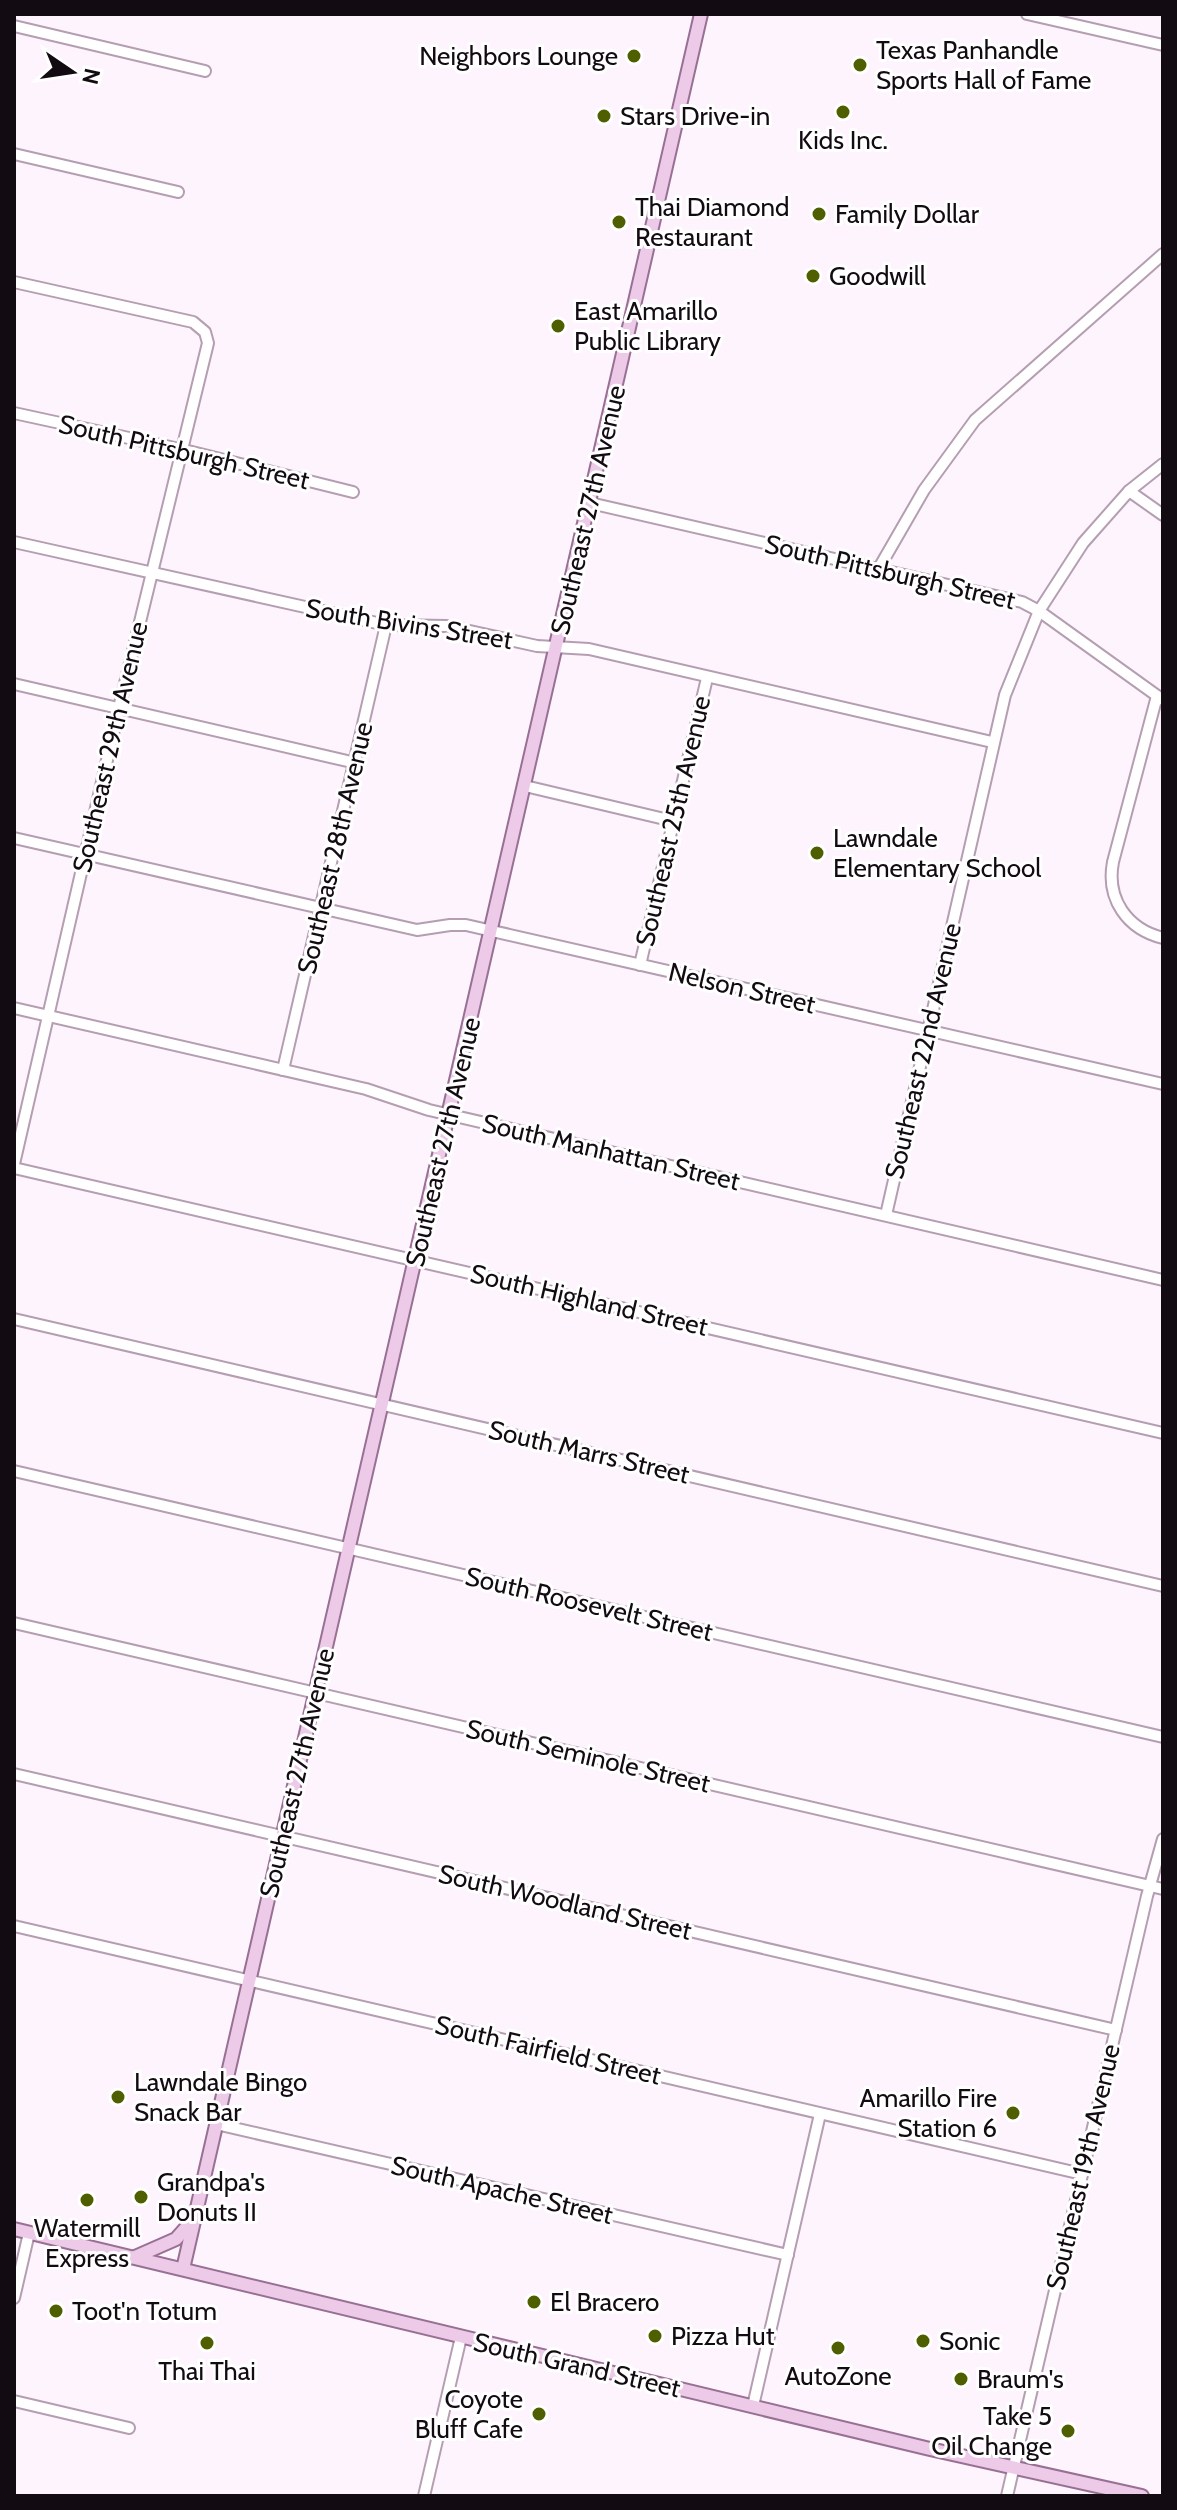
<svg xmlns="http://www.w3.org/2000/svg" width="1177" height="2510" font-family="Cabin,sans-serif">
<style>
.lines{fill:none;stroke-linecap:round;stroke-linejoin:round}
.minor-casing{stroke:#b59eb2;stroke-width:14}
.major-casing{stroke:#987093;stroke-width:16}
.minor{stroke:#fff;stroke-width:10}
.major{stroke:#eccae8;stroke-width:12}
.poi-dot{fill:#4f5f00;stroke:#fff;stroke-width:3}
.labels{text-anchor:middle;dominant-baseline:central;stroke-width:6;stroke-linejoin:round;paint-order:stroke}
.poi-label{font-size:26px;fill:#130b12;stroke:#fff;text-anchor:start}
.street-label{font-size:26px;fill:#130b12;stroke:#fff}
</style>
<rect width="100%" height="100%" fill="#fef4fd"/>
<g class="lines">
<g class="minor-casing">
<g id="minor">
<path d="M 1027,14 L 1163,45"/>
<path d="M 14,26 L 205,71"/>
<path d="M 14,154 L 178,192"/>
<path d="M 14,282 L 193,322 L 205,332 L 208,343 L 119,708 L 14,1164"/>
<path d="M 14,413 L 184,450 L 353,492"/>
<path d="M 1129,491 L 1163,515"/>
<path d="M 590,503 L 1022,602 L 1039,611 L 1163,700"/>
<path d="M 14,542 L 386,625 L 447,626 L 537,646 L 589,649 L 992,742"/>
<path d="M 879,568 L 924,490 L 975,420 L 1163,254"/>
<path d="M 14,684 L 356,763"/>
<path d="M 1157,696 L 1113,862 C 1106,899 1127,929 1163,938"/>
<path d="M 525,786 L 673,821"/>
<path d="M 14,838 L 417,930 L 450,925 L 466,925 L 1163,1084"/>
<path d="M 640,965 L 707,678"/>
<path d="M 14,1008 L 366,1089 L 429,1110 L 1163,1280"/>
<path d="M 283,1070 L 386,625"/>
<path d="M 14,1168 L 1163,1433"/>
<path d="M 886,1215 L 1005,695 L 1039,611 L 1083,543 L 1129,491 L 1163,464"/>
<path d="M 14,1319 L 1163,1586"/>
<path d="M 14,1471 L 1163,1737"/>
<path d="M 14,1623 L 1163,1889"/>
<path d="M 14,1774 L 1116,2030"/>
<path d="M 14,1926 L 1082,2174"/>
<path d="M 216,2124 L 788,2255"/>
<path d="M 14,2298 L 29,2233"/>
<path d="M 14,2401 L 129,2428"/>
<path d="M 753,2406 L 820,2114"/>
<path d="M 424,2496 L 461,2337"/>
<path d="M 1007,2496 L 1147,1896 L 1163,1839"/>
</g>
</g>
<g class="major-casing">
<g id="major">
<path d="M 14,2229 L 930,2449 L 1142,2496"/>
<path d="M 135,2257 L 176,2239 L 192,2221"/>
<path d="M 183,2269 L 701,14"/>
</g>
</g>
<use href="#minor" class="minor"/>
<use href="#major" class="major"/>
</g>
<g class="poi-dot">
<circle cx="634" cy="56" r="8"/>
<circle cx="860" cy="65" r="8"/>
<circle cx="843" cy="112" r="8"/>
<circle cx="604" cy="116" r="8"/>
<circle cx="819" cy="214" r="8"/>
<circle cx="619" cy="222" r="8"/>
<circle cx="813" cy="276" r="8"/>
<circle cx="558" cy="326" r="8"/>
<circle cx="817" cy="853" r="8"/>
<circle cx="118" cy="2097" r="8"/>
<circle cx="1013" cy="2113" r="8"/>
<circle cx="141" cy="2197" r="8"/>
<circle cx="87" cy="2200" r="8"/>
<circle cx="534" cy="2302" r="8"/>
<circle cx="56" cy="2311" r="8"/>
<circle cx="655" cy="2336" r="8"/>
<circle cx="923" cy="2341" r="8"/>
<circle cx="207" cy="2343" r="8"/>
<circle cx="838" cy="2348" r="8"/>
<circle cx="961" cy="2379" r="8"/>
<circle cx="539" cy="2414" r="8"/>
<circle cx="1068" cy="2431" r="8"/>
</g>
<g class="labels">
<g class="poi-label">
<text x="876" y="50">Texas Panhandle<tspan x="876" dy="30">Sports Hall of Fame</tspan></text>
<text x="618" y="56" text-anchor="end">Neighbors Lounge</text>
<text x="620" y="116">Stars Drive-in</text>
<text x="843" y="140" text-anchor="middle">Kids Inc.</text>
<text x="635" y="207">Thai Diamond<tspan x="635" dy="30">Restaurant</tspan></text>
<text x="835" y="214">Family Dollar</text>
<text x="829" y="276">Goodwill</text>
<text x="574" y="311">East Amarillo<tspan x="574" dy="30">Public Library</tspan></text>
<text x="833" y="838">Lawndale<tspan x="833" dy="30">Elementary School</tspan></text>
<text x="134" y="2082">Lawndale Bingo<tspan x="134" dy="30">Snack Bar</tspan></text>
<text x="997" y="2098" text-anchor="end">Amarillo Fire<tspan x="997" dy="30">Station 6</tspan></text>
<text x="157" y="2182">Grandpa's<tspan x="157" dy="30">Donuts II</tspan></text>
<text x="87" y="2228" text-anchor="middle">Watermill<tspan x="87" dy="30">Express</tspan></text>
<text x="550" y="2302">El Bracero</text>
<text x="72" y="2311">Toot'n Totum</text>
<text x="671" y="2336">Pizza Hut</text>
<text x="939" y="2341">Sonic</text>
<text x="207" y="2371" text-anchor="middle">Thai Thai</text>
<text x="838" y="2376" text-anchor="middle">AutoZone</text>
<text x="977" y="2379">Braum's</text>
<text x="523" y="2399" text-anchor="end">Coyote<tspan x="523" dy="30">Bluff Cafe</tspan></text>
<text x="1052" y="2416" text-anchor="end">Take 5<tspan x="1052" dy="30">Oil Change</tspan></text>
</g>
<g class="street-label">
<text transform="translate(184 452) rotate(13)">South Pittsburgh Street</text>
<text transform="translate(588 510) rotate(-77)">Southeast 27th Avenue</text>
<text transform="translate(890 572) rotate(13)">South Pittsburgh Street</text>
<text transform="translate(409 624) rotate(9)">South Bivins Street</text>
<text transform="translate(110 747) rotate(-77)">Southeast 29th Avenue</text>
<text transform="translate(673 821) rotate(-77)">Southeast 25th Avenue</text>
<text transform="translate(335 848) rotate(-77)">Southeast 28th Avenue</text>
<text transform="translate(742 988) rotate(13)">Nelson Street</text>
<text transform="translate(923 1051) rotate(-77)">Southeast 22nd Avenue</text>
<text transform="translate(443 1142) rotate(-77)">Southeast 27th Avenue</text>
<text transform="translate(611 1152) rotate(13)">South Manhattan Street</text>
<text transform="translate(589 1300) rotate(13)">South Highland Street</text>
<text transform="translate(589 1452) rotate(13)">South Marrs Street</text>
<text transform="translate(589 1604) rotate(13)">South Roosevelt Street</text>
<text transform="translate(588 1756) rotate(13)">South Seminole Street</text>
<text transform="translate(297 1773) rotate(-77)">Southeast 27th Avenue</text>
<text transform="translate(565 1902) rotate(13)">South Woodland Street</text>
<text transform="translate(548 2050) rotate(13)">South Fairfield Street</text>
<text transform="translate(1083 2167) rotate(-77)">Southeast 19th Avenue</text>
<text transform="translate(502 2190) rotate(13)">South Apache Street</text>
<text transform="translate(577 2365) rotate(13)">South Grand Street</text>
</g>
</g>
<rect width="1177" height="2510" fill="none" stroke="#130b12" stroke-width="32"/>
<g transform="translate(72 72) rotate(103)" stroke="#ffffff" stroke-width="6" paint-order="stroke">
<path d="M0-6L14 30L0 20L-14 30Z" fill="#130b12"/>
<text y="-12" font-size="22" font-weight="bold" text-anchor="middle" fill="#130b12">N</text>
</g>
</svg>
